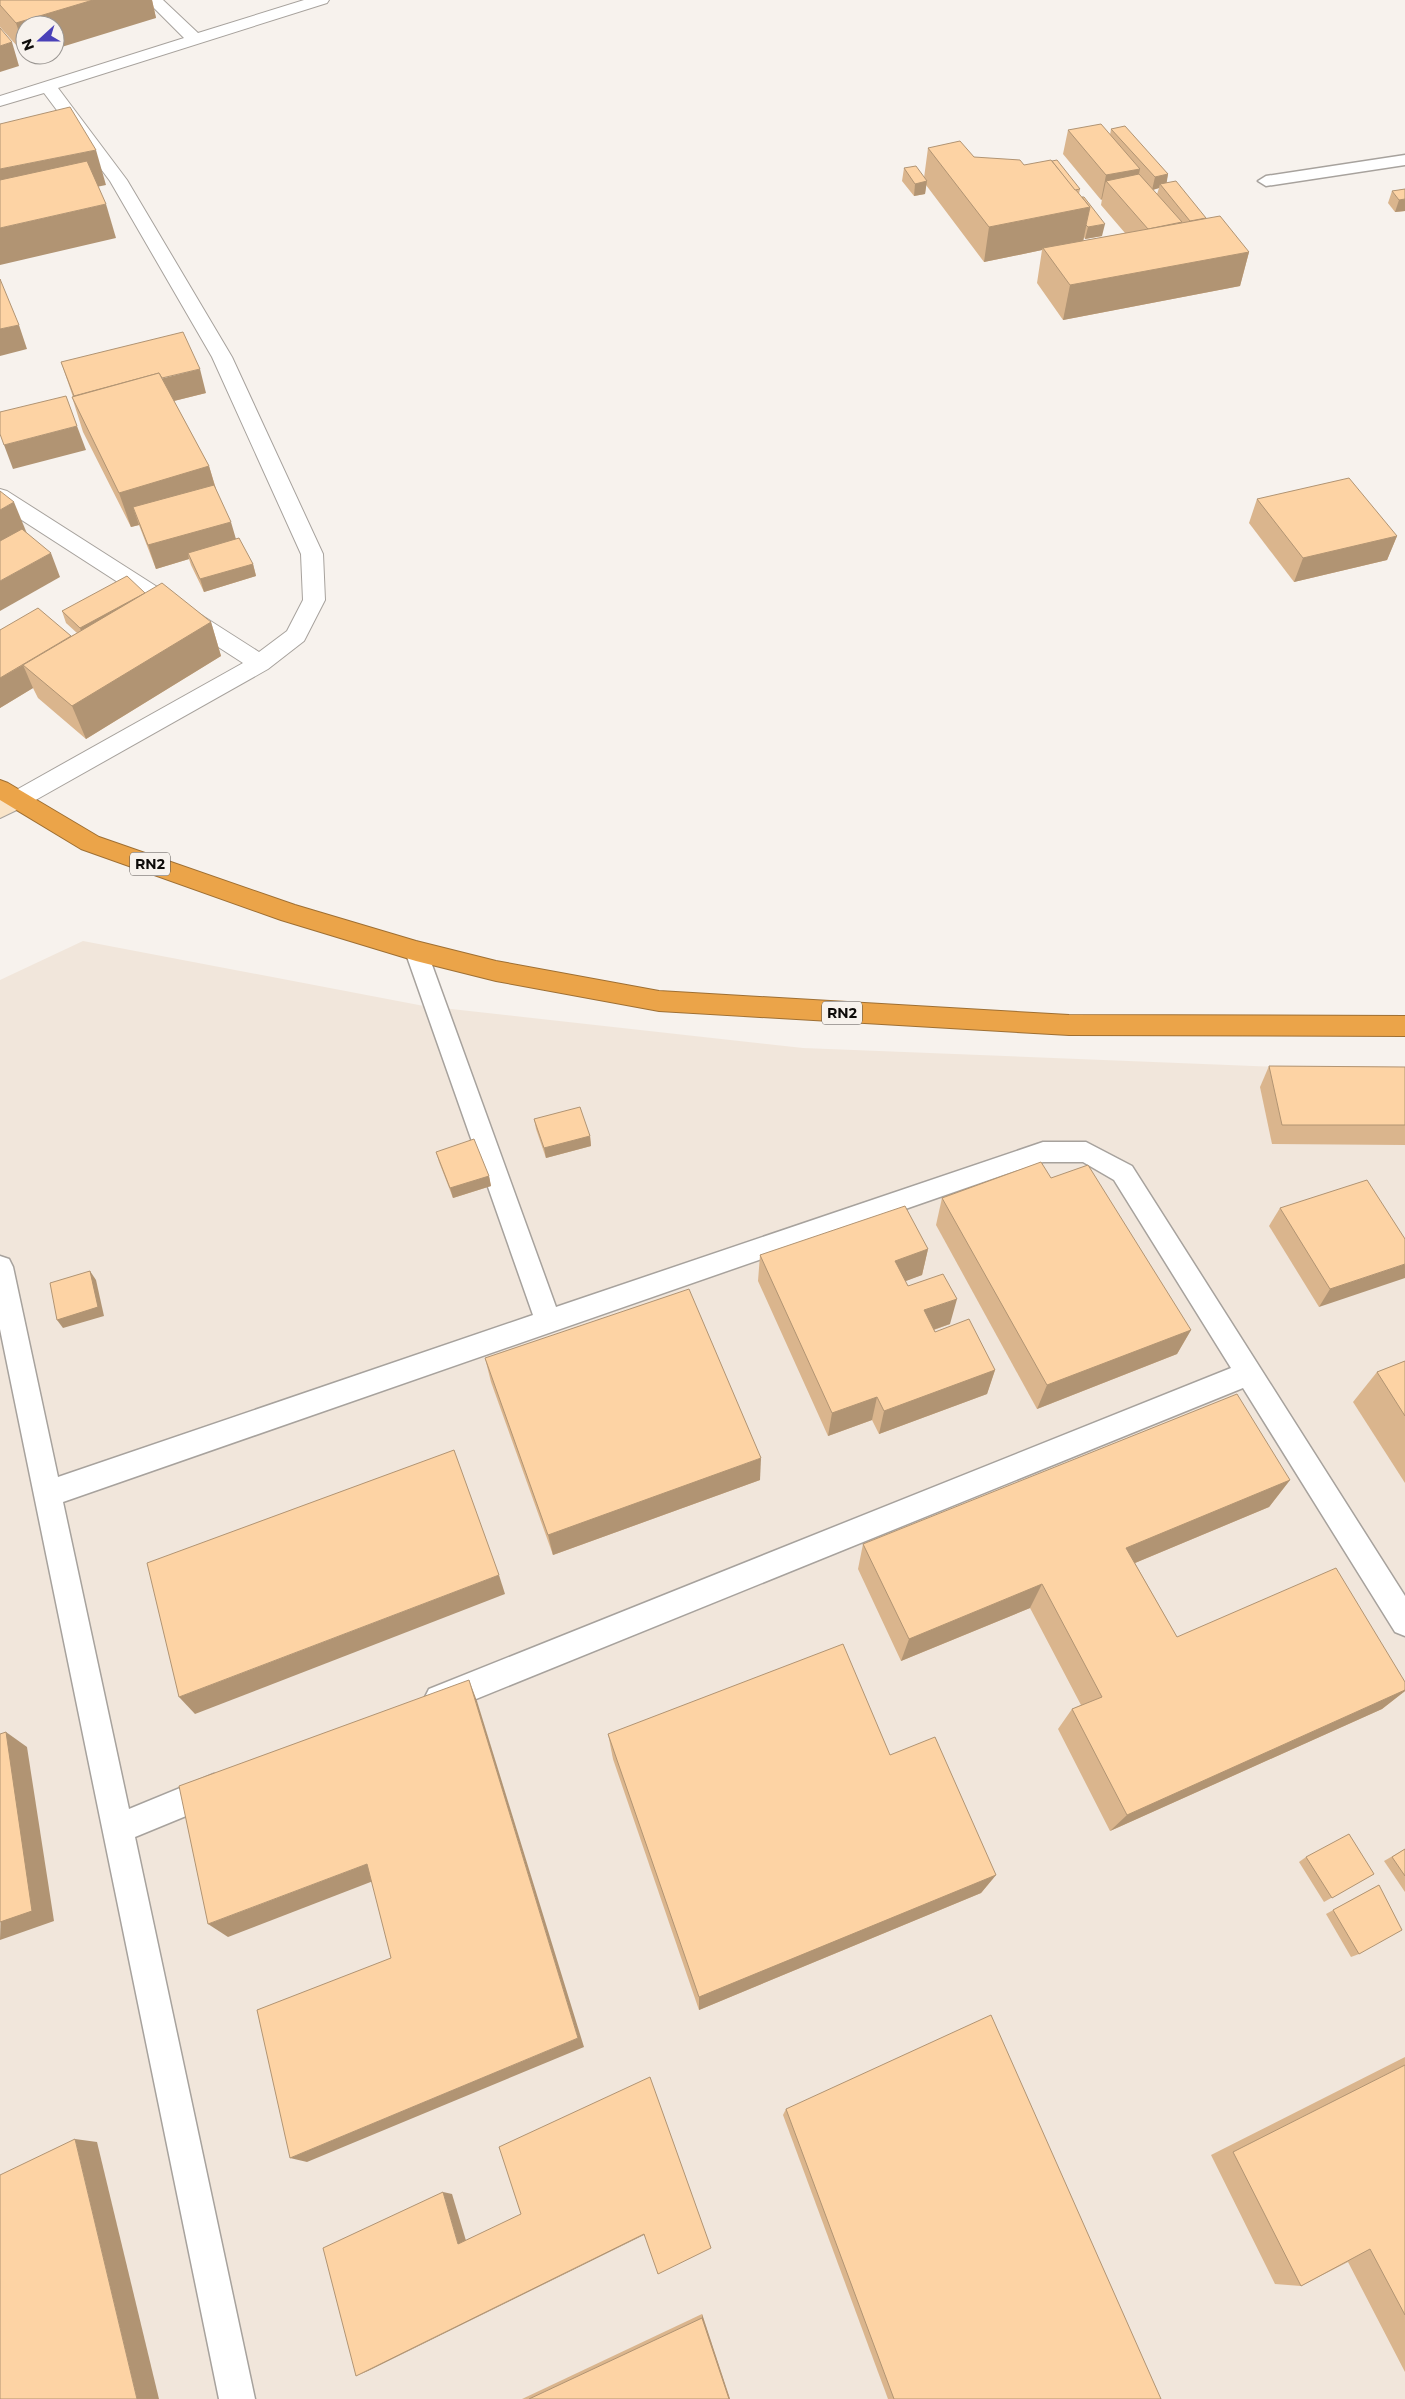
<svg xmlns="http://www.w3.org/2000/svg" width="1405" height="2399" font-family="Montserrat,sans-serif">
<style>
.built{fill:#f1e6db}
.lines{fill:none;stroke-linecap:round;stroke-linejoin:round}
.lane-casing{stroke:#a7a29d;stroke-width:3}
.street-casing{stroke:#a7a29d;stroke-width:2}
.secondary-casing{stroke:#a7a29d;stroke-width:2}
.highway-casing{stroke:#9e6f33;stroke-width:2}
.lane{fill:#fff;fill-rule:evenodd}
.street{fill:#fff;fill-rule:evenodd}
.secondary{fill:#f9e4c8;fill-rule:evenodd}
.highway{fill:#eba449;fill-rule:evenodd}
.wall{fill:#dab58d;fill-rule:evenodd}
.shaded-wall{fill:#b19473}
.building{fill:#fdd3a4;stroke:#b19473}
.labels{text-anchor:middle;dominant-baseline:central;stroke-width:4.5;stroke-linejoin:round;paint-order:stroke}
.shield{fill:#f7f2ed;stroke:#54514e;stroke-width:1}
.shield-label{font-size:14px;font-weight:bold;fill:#0e0c0a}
</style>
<rect width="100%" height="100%" fill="#f7f2ed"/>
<path class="built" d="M 83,941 L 424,1006 L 803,1048 L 1405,1072 L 1405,2399 L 0,2399 L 0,980 Z"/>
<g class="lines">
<g class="lane-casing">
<g id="lane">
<path d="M 1405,155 L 1405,165 L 1266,186 L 1258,181 L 1266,176 Z"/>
<path d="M 416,942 L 424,945 L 427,951 L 556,1307 L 1043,1142 L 1086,1142 L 1132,1166 L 1405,1596 L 1405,1636 L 1395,1632 L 1243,1388 L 439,1714 L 429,1709 L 424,1699 L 429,1689 L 1231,1368 L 1114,1180 L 1083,1162 L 1043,1162 L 1006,1174 L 63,1502 L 129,1809 L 214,1774 L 225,1778 L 229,1789 L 225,1800 L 135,1837 L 255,2399 L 219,2399 L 0,1329 L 0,1256 L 9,1259 L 13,1267 L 58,1477 L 533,1315 L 405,951 L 408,945 Z"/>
</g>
</g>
<g class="street-casing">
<path id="street" d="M 146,0 L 163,0 L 198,33 L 304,0 L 329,0 L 327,3 L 58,88 L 127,180 L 232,357 L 323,554 L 325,600 L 304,641 L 268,669 L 25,806 L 17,809 L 9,806 L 5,800 L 9,794 L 243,663 L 0,506 L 0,489 L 7,491 L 259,652 L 287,631 L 303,600 L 301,554 L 212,357 L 110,181 L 44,93 L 0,106 L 0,96 L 184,38 Z"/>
</g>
<g class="secondary-casing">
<path id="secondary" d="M 17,791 L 25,794 L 29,800 L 25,806 L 0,818 L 0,798 Z"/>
</g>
<g class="highway-casing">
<path id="highway" d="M 0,780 L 8,783 L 99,837 L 295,905 L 416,941 L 496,961 L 659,991 L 1069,1015 L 1405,1016 L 1405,1036 L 1069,1035 L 659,1011 L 496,981 L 416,961 L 281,920 L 81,849 L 0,800 Z"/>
</g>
<use href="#lane" class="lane"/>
<use href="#street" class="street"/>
<use href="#secondary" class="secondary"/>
<use href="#highway" class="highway"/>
</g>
<g class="wall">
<path d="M 0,0 L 152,0 L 156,18 L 25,25 L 25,55 L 34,55 L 27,57 L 0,27 Z"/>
<path d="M 1111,129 L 1168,174 L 1166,183 L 1206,218 L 1249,252 L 1240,286 L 1063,320 L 1037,283 L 1042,250 L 984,262 L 926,185 L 925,194 L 914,196 L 902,181 L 904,168 L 924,178 L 928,148 L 974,157 L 1024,165 L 1080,189 L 1079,194 L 1102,236 L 1085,239 L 1084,237 L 1083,241 L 1125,233 L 1101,205 L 1102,199 L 1101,200 L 1063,154 L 1068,130 L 1110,135 ZM 1159,188 L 1157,194 L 1153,190 Z"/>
<path d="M 1405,189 L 1405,211 L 1395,212 L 1388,203 L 1392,191 Z"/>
<path d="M 61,362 L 206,393 L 174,401 L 209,466 L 217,492 L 235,539 L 253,564 L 256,576 L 204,592 L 191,565 L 189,559 L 156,569 L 139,525 L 131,527 L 83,432 L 72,397 L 73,397 Z"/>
<path d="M 1257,499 L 1397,536 L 1387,560 L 1294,582 L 1249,523 Z"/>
<path d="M 145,593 L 211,622 L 221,656 L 86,739 L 38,698 L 33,688 L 0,708 L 0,630 L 71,636 L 77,633 L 66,623 L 62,611 Z"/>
<path d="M 1269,1066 L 1405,1067 L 1405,1145 L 1272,1144 L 1260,1087 Z"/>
<path d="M 534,1119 L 590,1136 L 591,1146 L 546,1158 L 536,1129 Z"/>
<path d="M 436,1152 L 489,1176 L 491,1186 L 453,1198 L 439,1162 Z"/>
<path d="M 1051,1178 L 1191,1330 L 1177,1354 L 1037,1409 L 936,1225 L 942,1198 Z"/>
<path d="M 1280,1208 L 1405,1239 L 1319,1307 L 1269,1226 Z"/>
<path d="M 928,1249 L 922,1275 L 905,1281 L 908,1286 L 950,1324 L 934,1330 L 935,1332 L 995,1370 L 987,1394 L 879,1434 L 872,1420 L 828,1436 L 758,1281 L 760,1255 Z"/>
<path d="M 485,1358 L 760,1480 L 553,1555 L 491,1382 Z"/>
<path d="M 1405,1361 L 1405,1483 L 1353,1402 L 1377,1372 Z"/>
<path d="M 1290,1480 L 1269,1507 L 1135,1563 L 1177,1637 L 1405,1682 L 1405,1691 L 1382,1709 L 1110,1831 L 1058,1729 L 1072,1709 L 1081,1705 L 1030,1608 L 901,1661 L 858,1569 L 863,1544 Z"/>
<path d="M 608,1734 L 890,1755 L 996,1875 L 981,1893 L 699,2010 L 613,1759 Z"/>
<path d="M 1405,1849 L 1405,1892 L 1384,1861 Z"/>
<path d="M 1306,1857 L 1374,1874 L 1324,1902 L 1299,1862 Z"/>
<path d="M 1379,1885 L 1359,1954 L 1351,1957 L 1326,1914 Z"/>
<path d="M 1405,2057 L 1405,2372 L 1348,2262 L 1301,2286 L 1275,2284 L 1211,2155 Z"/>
<path d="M 786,2109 L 1161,2399 L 888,2399 L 783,2115 Z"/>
<path d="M 702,2314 L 730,2399 L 522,2399 Z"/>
</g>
<g class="shaded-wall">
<path d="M 93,0 L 152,0 L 156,18 L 55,49 L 55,25 L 25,25 L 25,51 L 16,23 Z"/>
<path d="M 12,42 L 19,66 L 0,72 L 0,46 Z"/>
<path d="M 26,55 L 34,55 L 27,57 Z"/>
<path d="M 96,150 L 106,185 L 0,207 L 0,169 Z"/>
<path d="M 1140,169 L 1135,193 L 1106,181 L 1102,199 L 1101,200 L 1106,175 Z"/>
<path d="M 1168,174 L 1166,187 L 1160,184 L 1159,188 L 1152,190 L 1155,177 Z"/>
<path d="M 927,181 L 925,194 L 914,196 L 915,184 Z"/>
<path d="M 1405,199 L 1405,211 L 1395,212 L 1399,200 Z"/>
<path d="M 106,204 L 116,238 L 0,265 L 0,228 Z"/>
<path d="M 1090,207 L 1083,242 L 1043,248 L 1042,250 L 984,262 L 989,227 Z"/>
<path d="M 1105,224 L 1102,236 L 1085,239 L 1088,227 Z"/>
<path d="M 1249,252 L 1240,286 L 1063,320 L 1070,285 Z"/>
<path d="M 19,325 L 27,349 L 0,356 L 0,329 Z"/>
<path d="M 200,369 L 206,393 L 85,423 L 76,400 Z"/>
<path d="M 77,426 L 86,450 L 13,469 L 4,445 Z"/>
<path d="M 209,466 L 219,500 L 133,507 L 139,525 L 131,527 L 119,493 Z"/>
<path d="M 14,502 L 28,536 L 0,552 L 0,510 Z"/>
<path d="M 231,522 L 238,546 L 188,553 L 189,559 L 156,569 L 148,545 Z"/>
<path d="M 1397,536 L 1387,560 L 1294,582 L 1303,558 Z"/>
<path d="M 51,553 L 60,577 L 0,611 L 0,581 Z"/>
<path d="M 253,564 L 256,576 L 204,592 L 200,579 Z"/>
<path d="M 145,593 L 84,640 L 80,628 Z"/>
<path d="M 211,622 L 221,656 L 86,739 L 72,706 Z"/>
<path d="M 23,665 L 33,688 L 0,708 L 0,678 Z"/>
<path d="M 590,1136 L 591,1146 L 546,1158 L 544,1148 Z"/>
<path d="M 489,1176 L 491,1186 L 453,1198 L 450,1188 Z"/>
<path d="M 928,1249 L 922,1275 L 890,1287 L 895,1261 Z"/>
<path d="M 1405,1264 L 1405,1278 L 1319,1307 L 1330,1289 Z"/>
<path d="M 90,1271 L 96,1280 L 104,1316 L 63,1328 L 57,1320 Z"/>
<path d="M 957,1299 L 950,1324 L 918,1335 L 924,1310 Z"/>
<path d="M 1191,1330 L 1177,1354 L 1037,1409 L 1047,1385 Z"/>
<path d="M 995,1370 L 987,1394 L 879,1434 L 884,1411 Z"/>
<path d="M 877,1397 L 872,1420 L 828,1436 L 832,1413 Z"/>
<path d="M 761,1458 L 760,1480 L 553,1555 L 548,1535 Z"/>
<path d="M 1290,1480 L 1269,1507 L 1111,1573 L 1126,1548 Z"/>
<path d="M 499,1575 L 505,1594 L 195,1714 L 179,1697 Z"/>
<path d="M 1042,1584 L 1030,1608 L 901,1661 L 909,1639 Z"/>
<path d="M 469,1680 L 477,1701 L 584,2047 L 307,2162 L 290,2158 L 578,2038 Z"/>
<path d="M 1405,1690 L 1405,1691 L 1382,1709 L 1110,1831 L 1127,1815 Z"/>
<path d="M 6,1732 L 27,1747 L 54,1921 L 0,1940 Z"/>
<path d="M 367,1864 L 381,1878 L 228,1937 L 208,1924 Z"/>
<path d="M 996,1875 L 981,1893 L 699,2010 L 699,1997 Z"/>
<path d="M 75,2139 L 97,2142 L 159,2399 L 137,2399 Z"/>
<path d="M 443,2192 L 452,2194 L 467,2244 L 458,2244 Z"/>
<path d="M 644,2234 L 646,2234 L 368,2371 L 356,2376 Z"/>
<path d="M 702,2314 L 730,2399 L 729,2399 L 702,2318 Z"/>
</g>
<g class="building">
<path d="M 0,0 L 93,0 L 16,23 L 0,5 Z"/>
<path d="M 0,28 L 12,42 L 0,46 Z"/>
<path d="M 70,107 L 96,150 L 0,169 L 0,124 Z"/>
<path d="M 1101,124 L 1140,169 L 1106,175 L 1068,130 Z"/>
<path d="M 1125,126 L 1168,174 L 1155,177 L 1111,129 Z"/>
<path d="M 960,141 L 974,157 L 1020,160 L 1024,165 L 1051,160 L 1090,207 L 989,227 L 928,148 Z"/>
<path d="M 1057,160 L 1080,189 L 1075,190 L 1052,161 Z"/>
<path d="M 87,161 L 106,204 L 0,228 L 0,180 Z"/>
<path d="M 916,166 L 927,181 L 915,184 L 904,168 Z"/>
<path d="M 1139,174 L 1182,222 L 1148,229 L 1106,181 Z"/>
<path d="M 1176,181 L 1206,218 L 1190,221 L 1160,184 Z"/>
<path d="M 1405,189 L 1405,199 L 1399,200 L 1392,191 Z"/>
<path d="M 1082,197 L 1084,197 L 1105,224 L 1088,227 L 1086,225 L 1090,207 Z"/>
<path d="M 1220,216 L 1249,252 L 1070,285 L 1043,248 Z"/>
<path d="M 0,279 L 19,325 L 0,329 Z"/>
<path d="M 183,332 L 200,369 L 162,378 L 159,373 L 74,396 L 61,362 Z"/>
<path d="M 159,373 L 209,466 L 119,493 L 72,397 Z"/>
<path d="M 66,396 L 77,426 L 4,445 L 0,434 L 0,412 Z"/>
<path d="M 1349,478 L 1397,536 L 1303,558 L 1257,499 Z"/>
<path d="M 214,485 L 231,522 L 148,545 L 133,507 Z"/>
<path d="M 0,491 L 14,502 L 0,510 Z"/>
<path d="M 22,529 L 51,553 L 0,581 L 0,541 Z"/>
<path d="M 239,538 L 253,564 L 200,579 L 188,553 Z"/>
<path d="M 127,576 L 145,593 L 80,628 L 62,611 Z"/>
<path d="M 162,583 L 211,622 L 72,706 L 23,665 Z"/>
<path d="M 38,608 L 71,636 L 0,678 L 0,630 Z"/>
<path d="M 1269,1066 L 1405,1067 L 1405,1125 L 1282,1125 Z"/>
<path d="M 580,1107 L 590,1136 L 544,1148 L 534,1119 Z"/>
<path d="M 474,1139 L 489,1176 L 450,1188 L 436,1152 Z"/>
<path d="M 1041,1162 L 1051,1178 L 1088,1165 L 1191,1330 L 1047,1385 L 942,1198 Z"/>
<path d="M 1367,1180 L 1405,1239 L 1405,1264 L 1330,1289 L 1280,1208 Z"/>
<path d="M 905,1206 L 928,1249 L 895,1261 L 908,1286 L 943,1274 L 957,1299 L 924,1310 L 935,1332 L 969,1319 L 995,1370 L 884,1411 L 877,1397 L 832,1413 L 760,1255 Z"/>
<path d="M 90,1271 L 98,1307 L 57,1320 L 50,1283 Z"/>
<path d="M 689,1289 L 761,1458 L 548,1535 L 485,1358 Z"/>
<path d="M 1405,1361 L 1405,1416 L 1377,1372 Z"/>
<path d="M 1237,1394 L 1290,1480 L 1126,1548 L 1177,1637 L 1336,1568 L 1405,1682 L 1405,1690 L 1127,1815 L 1072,1709 L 1102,1697 L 1042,1584 L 909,1639 L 863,1544 Z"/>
<path d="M 454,1450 L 499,1575 L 179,1697 L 147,1563 Z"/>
<path d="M 843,1644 L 890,1755 L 935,1737 L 996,1875 L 699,1997 L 608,1734 Z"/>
<path d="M 469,1680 L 578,2038 L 290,2158 L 257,2010 L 391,1958 L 367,1864 L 208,1924 L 179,1786 Z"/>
<path d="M 6,1732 L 32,1911 L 0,1922 L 0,1734 Z"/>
<path d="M 1349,1834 L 1374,1874 L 1332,1898 L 1306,1857 Z"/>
<path d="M 1405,1849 L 1405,1876 L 1392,1857 Z"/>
<path d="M 1379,1885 L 1402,1930 L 1359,1954 L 1333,1910 Z"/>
<path d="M 991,2015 L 1161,2399 L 894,2399 L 786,2109 Z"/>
<path d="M 1405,2065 L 1405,2315 L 1370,2249 L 1301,2286 L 1233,2152 Z"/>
<path d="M 650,2077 L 711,2248 L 658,2274 L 644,2234 L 356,2376 L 323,2248 L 443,2192 L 458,2244 L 521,2214 L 499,2147 Z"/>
<path d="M 75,2139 L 137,2399 L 0,2399 L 0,2175 Z"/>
<path d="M 702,2318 L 729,2399 L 529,2399 Z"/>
</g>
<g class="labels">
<g class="shield">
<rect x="130" y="852.5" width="40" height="23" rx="4"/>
<rect x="822" y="1001.5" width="40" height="23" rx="4"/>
</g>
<g class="shield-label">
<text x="150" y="864">RN2</text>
<text x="842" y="1013">RN2</text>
</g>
</g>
<g transform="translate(40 40) rotate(249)"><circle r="24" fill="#f7f2ed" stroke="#9a9692"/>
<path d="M0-4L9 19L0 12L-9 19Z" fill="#4a41b8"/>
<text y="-8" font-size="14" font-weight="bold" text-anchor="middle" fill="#0e0c0a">N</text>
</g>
</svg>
